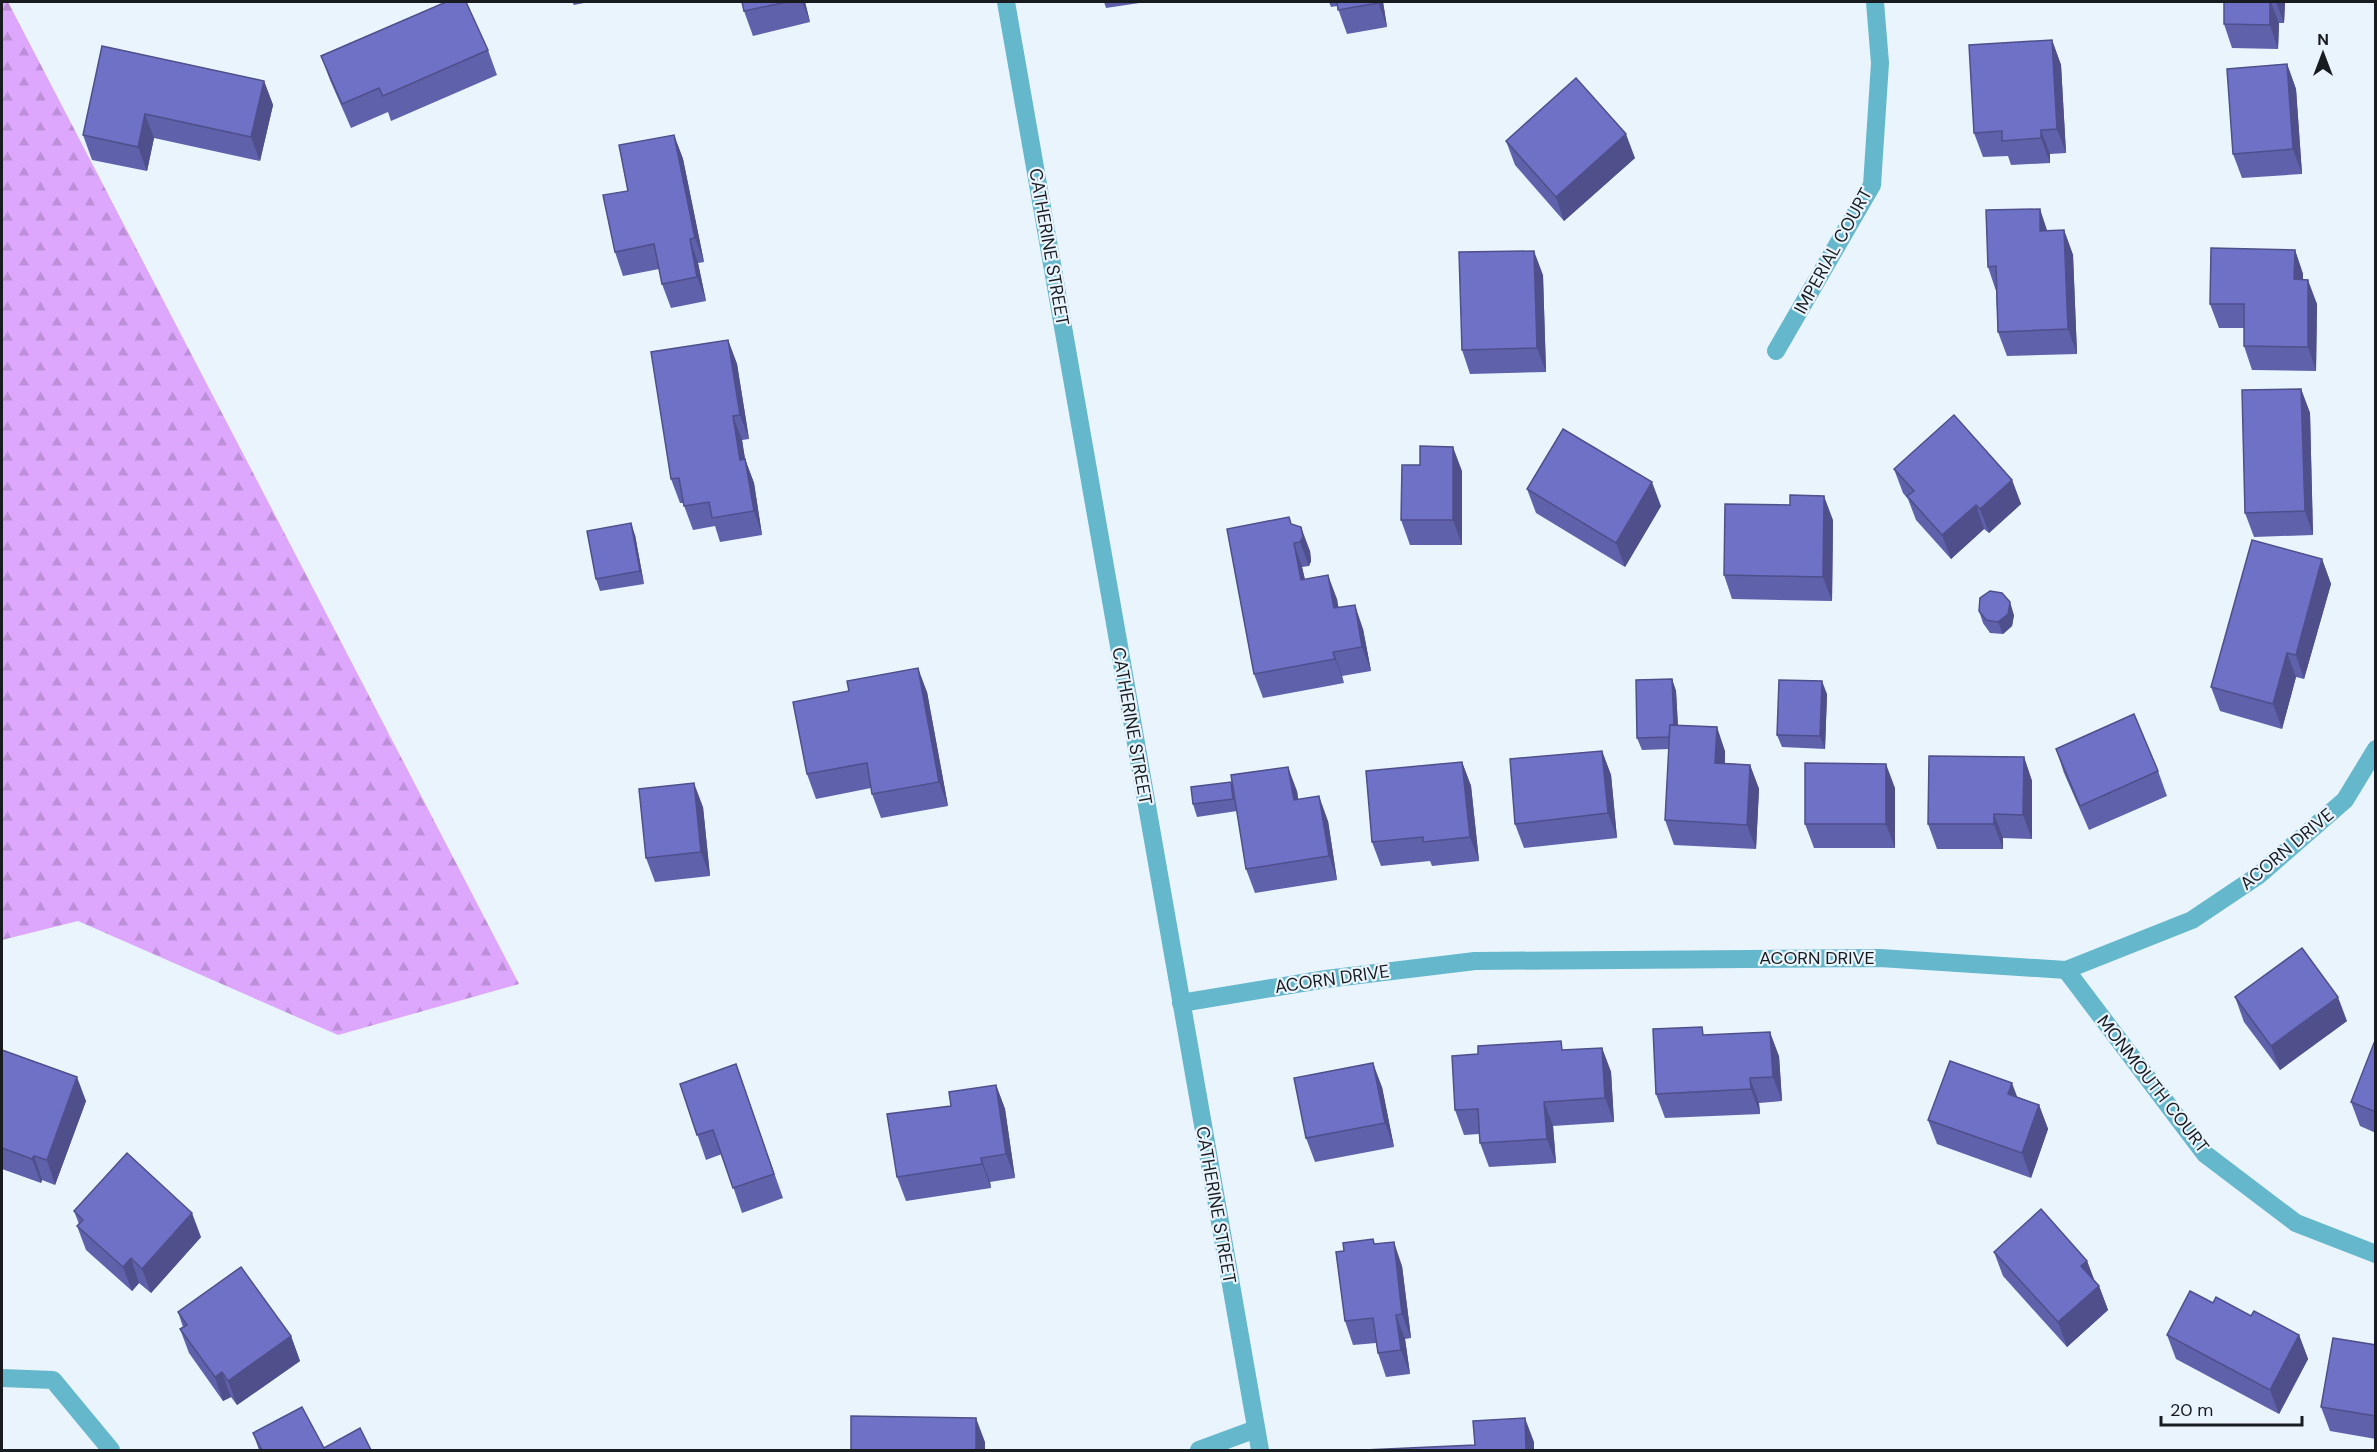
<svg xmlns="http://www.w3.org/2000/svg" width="2377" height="1452" font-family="'DM Sans',sans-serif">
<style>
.forest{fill:url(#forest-firs)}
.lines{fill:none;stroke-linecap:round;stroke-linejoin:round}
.lane{stroke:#65b7cc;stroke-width:18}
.street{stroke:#65b7cc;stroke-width:18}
.wall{fill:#5f61ab}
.shaded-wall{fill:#4e4f8b}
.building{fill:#6f71c7;stroke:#4e4f8b;stroke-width:1.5}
.labels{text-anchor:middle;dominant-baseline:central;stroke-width:4.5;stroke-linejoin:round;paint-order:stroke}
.street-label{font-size:18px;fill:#181c20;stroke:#eaf4fd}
</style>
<defs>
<pattern id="forest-firs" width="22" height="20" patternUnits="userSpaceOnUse" patternTransform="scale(1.5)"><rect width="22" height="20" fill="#dda7fd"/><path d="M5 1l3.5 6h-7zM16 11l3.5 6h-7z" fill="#bd8fd9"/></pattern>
</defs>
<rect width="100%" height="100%" fill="#eaf4fd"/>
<path class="forest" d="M 2,2 L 8,2 L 519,984 L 338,1035 L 78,921 L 2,940 Z"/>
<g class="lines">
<path class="lane" d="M 1199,1450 L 1256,1429"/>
<g class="street">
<path d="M 1006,2 L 1260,1450"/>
<path d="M 1776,351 L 1872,185 L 1880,63 L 1875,2"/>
<path d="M 2066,970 L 2205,1154 L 2296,1223 L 2376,1254"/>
<path d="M 1181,1003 L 1326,979 L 1475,961 L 1880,958 L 2066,970 L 2192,920 L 2259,875 L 2345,800 L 2376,749"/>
<path d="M 2,1378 L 53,1380 L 111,1450"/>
</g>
</g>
<g class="wall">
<path d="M 572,2 L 589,2 L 574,5 Z"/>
<path d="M 742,2 L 805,2 L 810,22 L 753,36 L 744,11 Z"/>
<path d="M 1104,2 L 1146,2 L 1106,8 Z"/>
<path d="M 1329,2 L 1383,2 L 1387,27 L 1347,34 L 1337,6 L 1331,7 Z"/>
<path d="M 2224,2 L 2285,2 L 2284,23 L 2279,23 L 2278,49 L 2232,48 L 2224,24 Z"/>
<path d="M 2052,40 L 2061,65 L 2066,153 L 2050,154 L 2050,163 L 2011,165 L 2008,156 L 1983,157 L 1974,133 Z"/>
<path d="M 102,46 L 264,81 L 273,105 L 260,161 L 154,138 L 147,171 L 92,160 L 83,135 Z"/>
<path d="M 488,50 L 497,75 L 391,121 L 388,112 L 351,128 L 330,80 L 321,56 Z"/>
<path d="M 2287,64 L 2296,89 L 2302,174 L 2242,178 L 2233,154 Z"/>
<path d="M 674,135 L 683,159 L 704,262 L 698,263 L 706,301 L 671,308 L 662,284 L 659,269 L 623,276 L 615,252 L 628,191 Z"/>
<path d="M 1506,141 L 1635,158 L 1564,221 L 1515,165 Z"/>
<path d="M 2064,230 L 2073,255 L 2077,354 L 2007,356 L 1998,332 L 1996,291 L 1988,267 L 2048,231 Z"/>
<path d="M 2295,250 L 2303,274 L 2303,279 L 2317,304 L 2316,371 L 2252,370 L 2244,346 L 2244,328 L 2219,328 L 2210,304 Z"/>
<path d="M 1543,275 L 1546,372 L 1470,374 L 1462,350 Z"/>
<path d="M 728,340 L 737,364 L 749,439 L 742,440 L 745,459 L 754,483 L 762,535 L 720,542 L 715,526 L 693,530 L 683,503 L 680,503 L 671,479 Z"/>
<path d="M 2301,389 L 2310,413 L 2313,535 L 2254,537 L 2245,513 Z"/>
<path d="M 1420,465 L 1462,471 L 1462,545 L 1410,545 L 1401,520 Z"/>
<path d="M 1894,469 L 2012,480 L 2021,504 L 1989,533 L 1984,529 L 1951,559 L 1916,520 L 1908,499 L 1903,493 Z"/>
<path d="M 1527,489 L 1661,506 L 1625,567 L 1536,513 Z"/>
<path d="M 1833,520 L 1832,601 L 1732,599 L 1724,575 Z"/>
<path d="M 1292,525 L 1310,551 L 1311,561 L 1309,566 L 1302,567 L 1305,579 L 1337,599 L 1338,608 L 1363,629 L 1371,671 L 1342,676 L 1344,683 L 1263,698 L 1254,674 Z"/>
<path d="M 635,535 L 644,584 L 600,591 L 596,579 Z"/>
<path d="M 2322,559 L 2331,584 L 2304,679 L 2296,677 L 2282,729 L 2220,711 L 2211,687 Z"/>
<path d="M 1979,611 L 2014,615 L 2012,626 L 2003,634 L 1990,633 L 1983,623 Z"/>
<path d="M 1672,679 L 1676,691 L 1678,725 L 1725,751 L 1725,763 L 1750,765 L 1759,789 L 1756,849 L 1674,845 L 1665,820 L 1669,749 L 1642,750 L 1637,738 Z"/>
<path d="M 927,692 L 948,806 L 881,818 L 872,794 L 871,788 L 816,799 L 807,774 Z"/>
<path d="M 1827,694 L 1825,749 L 1782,747 L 1777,735 Z"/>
<path d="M 2056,749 L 2158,771 L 2167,796 L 2089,830 L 2064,773 Z"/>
<path d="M 1602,751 L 1611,775 L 1617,838 L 1524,848 L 1515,824 Z"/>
<path d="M 2024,757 L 2032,781 L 2032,839 L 2003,838 L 2003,849 L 1937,849 L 1928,824 Z"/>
<path d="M 1462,762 L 1471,786 L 1479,861 L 1432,866 L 1430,861 L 1381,866 L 1372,842 Z"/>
<path d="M 1233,786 L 1297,791 L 1298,799 L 1328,821 L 1337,880 L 1255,893 L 1246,869 L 1237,811 L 1197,817 L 1193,804 Z"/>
<path d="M 1895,788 L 1895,848 L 1814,848 L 1805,824 Z"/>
<path d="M 703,807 L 710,876 L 655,882 L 646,858 Z"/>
<path d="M 2235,997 L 2347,1021 L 2280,1070 L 2244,1022 Z"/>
<path d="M 1705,1035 L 1779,1056 L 1782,1101 L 1759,1103 L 1760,1114 L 1665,1118 L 1656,1094 Z"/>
<path d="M 2376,1044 L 2376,1133 L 2360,1126 L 2351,1102 Z"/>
<path d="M 1602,1048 L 1611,1072 L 1614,1122 L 1553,1126 L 1556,1163 L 1489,1167 L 1480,1143 L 1479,1134 L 1464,1135 L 1455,1110 L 1564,1050 Z"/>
<path d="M 2,1050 L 86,1101 L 55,1185 L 42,1180 L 41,1183 L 2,1169 Z"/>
<path d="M 736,1064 L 783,1198 L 742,1213 L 722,1154 L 706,1160 L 680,1084 Z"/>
<path d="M 996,1085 L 1005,1109 L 1015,1178 L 990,1182 L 991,1188 L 906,1201 L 897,1177 L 951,1106 Z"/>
<path d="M 1382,1087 L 1394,1147 L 1315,1162 L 1306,1138 Z"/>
<path d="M 2017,1097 L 2039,1105 L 2048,1129 L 2031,1178 L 1937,1144 L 1928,1120 Z"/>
<path d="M 74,1211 L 201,1237 L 151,1293 L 139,1283 L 132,1291 L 86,1250 L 77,1226 L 79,1224 Z"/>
<path d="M 1375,1244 L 1402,1266 L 1411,1338 L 1405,1339 L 1410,1374 L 1386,1377 L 1378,1353 L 1376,1343 L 1353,1345 L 1345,1321 Z"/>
<path d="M 1994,1252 L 2087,1261 L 2095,1282 L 2099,1286 L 2108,1310 L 2067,1347 L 2003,1276 Z"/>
<path d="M 2213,1303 L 2299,1335 L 2308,1359 L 2279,1414 L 2176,1359 L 2167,1335 Z"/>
<path d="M 178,1312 L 291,1336 L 300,1361 L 237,1405 L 231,1397 L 223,1401 L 189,1353 L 180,1329 L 183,1327 Z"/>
<path d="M 2376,1345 L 2376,1439 L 2330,1431 L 2321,1407 Z"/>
<path d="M 253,1433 L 324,1448 L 371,1450 L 259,1450 Z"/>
</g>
<g class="shaded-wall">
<path d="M 802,2 L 805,2 L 810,22 Z"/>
<path d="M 1378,2 L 1383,2 L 1387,27 Z"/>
<path d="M 2270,2 L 2271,2 L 2279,23 L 2278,49 L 2270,25 Z"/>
<path d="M 2276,2 L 2285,2 L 2284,23 Z"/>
<path d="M 2052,40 L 2061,65 L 2066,153 L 2057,129 Z"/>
<path d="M 2287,64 L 2296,89 L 2302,174 L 2293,149 Z"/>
<path d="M 264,81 L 273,105 L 260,161 L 251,137 Z"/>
<path d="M 145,114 L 154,138 L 147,171 L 138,147 Z"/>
<path d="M 2041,130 L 2050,154 L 2050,163 L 2041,138 Z"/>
<path d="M 1626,134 L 1635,158 L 1564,221 L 1556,197 Z"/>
<path d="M 674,135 L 683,159 L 704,262 L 695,238 Z"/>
<path d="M 2040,209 L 2048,233 L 2040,231 Z"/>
<path d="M 2064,230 L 2073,255 L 2077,354 L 2068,329 Z"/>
<path d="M 690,239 L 698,263 L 706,301 L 697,277 Z"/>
<path d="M 2295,250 L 2303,274 L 2303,303 L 2294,279 Z"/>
<path d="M 1534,251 L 1543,275 L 1546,372 L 1537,348 Z"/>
<path d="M 2308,280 L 2317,304 L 2316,371 L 2308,347 Z"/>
<path d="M 728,340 L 737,364 L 749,439 L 740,415 Z"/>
<path d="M 2301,389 L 2310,413 L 2313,535 L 2305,511 Z"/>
<path d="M 733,416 L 742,440 L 749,484 L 740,460 Z"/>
<path d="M 1453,447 L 1462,471 L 1462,545 L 1453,520 Z"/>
<path d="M 745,459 L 754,483 L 762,535 L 754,511 Z"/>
<path d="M 2012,480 L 2021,504 L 1989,533 L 1980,509 Z"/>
<path d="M 1652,482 L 1661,506 L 1625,567 L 1616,543 Z"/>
<path d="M 1824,496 L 1833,520 L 1832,601 L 1823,577 Z"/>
<path d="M 1976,505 L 1984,529 L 1951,559 L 1942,535 Z"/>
<path d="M 631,523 L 635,535 L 644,584 L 640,571 Z"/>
<path d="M 1301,527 L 1310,551 L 1311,561 L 1309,566 L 1300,542 Z"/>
<path d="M 1294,543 L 1302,567 L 1310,604 L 1301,580 Z"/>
<path d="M 2322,559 L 2331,584 L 2304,679 L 2296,655 Z"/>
<path d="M 1328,575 L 1337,599 L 1343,633 L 1334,608 Z"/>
<path d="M 2010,602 L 2014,615 L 2012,626 L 2003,634 L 1998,622 Z"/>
<path d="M 1355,605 L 1363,629 L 1371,671 L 1362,647 Z"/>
<path d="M 1333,652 L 1342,676 L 1344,683 L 1335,659 Z"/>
<path d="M 2287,653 L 2296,677 L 2282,729 L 2273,704 Z"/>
<path d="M 918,668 L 927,692 L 948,806 L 939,782 Z"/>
<path d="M 1672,679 L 1676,691 L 1679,749 L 1674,736 Z"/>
<path d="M 1822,681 L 1827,694 L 1825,749 L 1820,736 Z"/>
<path d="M 1717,727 L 1725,751 L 1724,787 L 1715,763 Z"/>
<path d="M 1602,751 L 1611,775 L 1617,838 L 1608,813 Z"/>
<path d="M 2024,757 L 2032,781 L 2032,839 L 2023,815 Z"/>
<path d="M 1462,762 L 1471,786 L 1479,861 L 1470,837 Z"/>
<path d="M 1886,764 L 1895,788 L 1895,848 L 1886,824 Z"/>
<path d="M 1750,765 L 1759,789 L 1756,849 L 1747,825 Z"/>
<path d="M 1288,767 L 1297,791 L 1302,824 L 1294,800 Z"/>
<path d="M 694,783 L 703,807 L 710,876 L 701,852 Z"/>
<path d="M 1319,796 L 1328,821 L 1337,880 L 1329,856 Z"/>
<path d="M 1994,814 L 2003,838 L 2003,849 L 1994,824 Z"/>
<path d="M 2338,997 L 2347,1021 L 2280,1070 L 2271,1046 Z"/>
<path d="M 1770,1032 L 1779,1056 L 1782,1101 L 1773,1077 Z"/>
<path d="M 1602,1048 L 1611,1072 L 1614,1122 L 1605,1098 Z"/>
<path d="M 1373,1063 L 1382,1087 L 1394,1147 L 1385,1123 Z"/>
<path d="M 77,1077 L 86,1101 L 55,1185 L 47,1160 Z"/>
<path d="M 1750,1078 L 1759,1103 L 1760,1114 L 1751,1089 Z"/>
<path d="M 2012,1083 L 2021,1107 L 2008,1094 Z"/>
<path d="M 996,1085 L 1005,1109 L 1015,1178 L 1006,1154 Z"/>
<path d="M 1544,1102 L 1553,1126 L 1556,1163 L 1547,1139 Z"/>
<path d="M 2039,1105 L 2048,1129 L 2031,1178 L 2022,1153 Z"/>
<path d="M 34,1156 L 42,1180 L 41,1183 L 32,1159 Z"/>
<path d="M 981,1158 L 990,1182 L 991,1188 L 982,1164 Z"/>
<path d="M 192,1213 L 201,1237 L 151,1293 L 142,1269 Z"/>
<path d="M 1394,1242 L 1402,1266 L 1411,1338 L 1402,1314 Z"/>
<path d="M 131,1258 L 139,1283 L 132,1291 L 123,1267 Z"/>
<path d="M 2087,1261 L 2096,1285 L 2081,1266 Z"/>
<path d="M 2099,1286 L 2108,1310 L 2067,1347 L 2058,1322 Z"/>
<path d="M 1396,1315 L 1405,1339 L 1410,1374 L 1401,1350 Z"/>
<path d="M 2299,1335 L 2308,1359 L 2279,1414 L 2270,1390 Z"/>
<path d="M 291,1336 L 300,1361 L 237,1405 L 228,1381 Z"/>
<path d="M 222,1372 L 231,1397 L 223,1401 L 215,1377 Z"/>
<path d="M 976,1418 L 985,1442 L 985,1450 L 976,1450 Z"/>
<path d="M 1525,1418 L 1534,1442 L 1534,1450 L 1526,1450 Z"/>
</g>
<g class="building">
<path d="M 446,2 L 466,2 L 488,50 L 383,96 L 379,88 L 342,104 L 321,56 Z"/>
<path d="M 742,2 L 787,2 L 744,11 Z"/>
<path d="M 1337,2 L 1378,2 L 1378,3 L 1338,10 Z"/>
<path d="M 2224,2 L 2270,2 L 2270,25 L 2224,24 Z"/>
<path d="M 2052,40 L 2057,129 L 2041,130 L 2041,138 L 2002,141 L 2002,131 L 1974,133 L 1969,45 Z"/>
<path d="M 102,46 L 264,81 L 251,137 L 145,114 L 138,147 L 83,135 Z"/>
<path d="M 2287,64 L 2293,149 L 2233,154 L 2227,69 Z"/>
<path d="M 1576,78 L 1626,134 L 1556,197 L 1506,141 Z"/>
<path d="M 674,135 L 695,238 L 690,239 L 697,277 L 662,284 L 654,244 L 615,252 L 603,195 L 628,191 L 619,145 Z"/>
<path d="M 2040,209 L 2040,231 L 2064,230 L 2068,329 L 1998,332 L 1996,266 L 1988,267 L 1986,210 Z"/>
<path d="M 2211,248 L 2295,250 L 2294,279 L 2308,280 L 2308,347 L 2244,346 L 2244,304 L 2210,304 Z"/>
<path d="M 1534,251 L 1537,348 L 1462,350 L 1459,252 Z"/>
<path d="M 728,340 L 740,415 L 733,416 L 740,460 L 745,459 L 754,511 L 712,518 L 709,502 L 684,506 L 679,478 L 671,479 L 651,352 Z"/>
<path d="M 2301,389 L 2305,511 L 2245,513 L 2242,390 Z"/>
<path d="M 1954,415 L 2012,480 L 1980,509 L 1976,505 L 1942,535 L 1907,496 L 1914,491 L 1894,469 Z"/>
<path d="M 1563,429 L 1652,482 L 1616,543 L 1527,489 Z"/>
<path d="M 1420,446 L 1453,447 L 1453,520 L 1401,520 L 1402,465 L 1420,465 Z"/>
<path d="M 1790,495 L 1824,496 L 1823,577 L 1724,575 L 1725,504 L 1790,505 Z"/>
<path d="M 1289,517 L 1291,524 L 1301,527 L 1303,537 L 1300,542 L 1294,543 L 1301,580 L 1328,575 L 1334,608 L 1355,605 L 1362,647 L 1333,652 L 1335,659 L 1254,674 L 1227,529 Z"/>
<path d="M 631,523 L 640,571 L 596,579 L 587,531 Z"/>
<path d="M 2252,540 L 2322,559 L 2296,655 L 2287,653 L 2273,704 L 2211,687 Z"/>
<path d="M 1990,591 L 2002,593 L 2010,602 L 2008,614 L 1998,622 L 1986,620 L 1979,611 L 1980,598 Z"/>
<path d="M 918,668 L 939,782 L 872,794 L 867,763 L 807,774 L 793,702 L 849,691 L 847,681 Z"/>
<path d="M 1672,679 L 1674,725 L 1670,725 L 1669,737 L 1637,738 L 1636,680 Z"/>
<path d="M 1779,680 L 1822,681 L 1820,736 L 1777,735 Z"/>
<path d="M 2134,714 L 2158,771 L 2080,806 L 2056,749 Z"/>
<path d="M 1670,725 L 1717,727 L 1715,763 L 1750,765 L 1747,825 L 1665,820 Z"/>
<path d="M 1602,751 L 1608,813 L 1515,824 L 1510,759 Z"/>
<path d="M 1929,756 L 2024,757 L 2023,815 L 1994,814 L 1994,824 L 1928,824 Z"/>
<path d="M 1462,762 L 1470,837 L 1423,842 L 1423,837 L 1372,842 L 1366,771 Z"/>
<path d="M 1805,763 L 1886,764 L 1886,824 L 1805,824 Z"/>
<path d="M 1288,767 L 1294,800 L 1319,796 L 1329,856 L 1246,869 L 1231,775 Z"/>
<path d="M 1231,782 L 1233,799 L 1193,804 L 1191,787 Z"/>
<path d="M 694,783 L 701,852 L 646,858 L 639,789 Z"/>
<path d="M 2302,948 L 2338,997 L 2271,1046 L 2235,997 Z"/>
<path d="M 1702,1027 L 1703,1035 L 1770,1032 L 1773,1077 L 1750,1078 L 1751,1089 L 1656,1094 L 1653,1029 Z"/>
<path d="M 1561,1041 L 1562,1050 L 1602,1048 L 1605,1098 L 1544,1102 L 1547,1139 L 1480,1143 L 1478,1109 L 1455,1110 L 1452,1056 L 1478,1054 L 1478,1046 Z"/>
<path d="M 2374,1043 L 2376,1044 L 2376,1112 L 2351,1102 Z"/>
<path d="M 2,1050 L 77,1077 L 47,1160 L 34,1156 L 32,1159 L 2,1148 Z"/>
<path d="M 1950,1061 L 2012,1083 L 2008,1094 L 2039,1105 L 2022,1153 L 1928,1120 Z"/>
<path d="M 1373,1063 L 1385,1123 L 1306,1138 L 1294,1078 Z"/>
<path d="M 736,1064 L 774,1174 L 733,1188 L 713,1130 L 697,1135 L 680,1084 Z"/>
<path d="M 996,1085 L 1006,1154 L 981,1158 L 982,1164 L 897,1177 L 887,1114 L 951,1106 L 949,1092 Z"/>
<path d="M 127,1153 L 192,1213 L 142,1269 L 131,1258 L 123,1267 L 77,1226 L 83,1220 L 74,1211 Z"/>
<path d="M 2041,1209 L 2087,1261 L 2081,1266 L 2099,1286 L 2058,1322 L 1994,1252 Z"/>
<path d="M 1373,1239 L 1374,1244 L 1394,1242 L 1402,1314 L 1396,1315 L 1401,1350 L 1378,1353 L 1373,1318 L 1345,1321 L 1336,1252 L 1344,1251 L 1343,1243 Z"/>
<path d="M 241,1267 L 291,1336 L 228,1381 L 222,1372 L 215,1377 L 180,1329 L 187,1325 L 178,1312 Z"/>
<path d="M 2190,1291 L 2213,1303 L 2216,1297 L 2251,1316 L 2254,1311 L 2299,1335 L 2270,1390 L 2167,1335 Z"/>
<path d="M 2333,1338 L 2376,1345 L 2376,1416 L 2321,1407 Z"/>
<path d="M 302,1407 L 324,1448 L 360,1428 L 371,1450 L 262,1450 L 253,1433 Z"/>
<path d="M 851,1416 L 976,1418 L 976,1450 L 851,1450 Z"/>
<path d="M 1525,1418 L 1526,1450 L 1364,1450 L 1475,1445 L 1473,1421 Z"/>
</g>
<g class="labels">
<g class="street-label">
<text transform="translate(1049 247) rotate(80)">CATHERINE STREET</text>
<text transform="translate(1833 251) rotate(-61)">IMPERIAL COURT</text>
<text transform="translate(1132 726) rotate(80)">CATHERINE STREET</text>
<text transform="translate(2287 849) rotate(-40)">ACORN DRIVE</text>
<text x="1817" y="958">ACORN DRIVE</text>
<text transform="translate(1332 979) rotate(-8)">ACORN DRIVE</text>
<text transform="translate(2153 1084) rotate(52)">MONMOUTH COURT</text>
<text transform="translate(1216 1205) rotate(80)">CATHERINE STREET</text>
</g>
</g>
<rect width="2377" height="1452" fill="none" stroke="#181c20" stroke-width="6"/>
<g transform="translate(2323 54)" stroke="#eaf4fd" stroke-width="4.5" paint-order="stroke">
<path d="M0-4.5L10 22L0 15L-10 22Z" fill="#181c20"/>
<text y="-9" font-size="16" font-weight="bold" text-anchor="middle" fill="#181c20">N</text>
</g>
<path d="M2161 1416v9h141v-9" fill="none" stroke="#181c20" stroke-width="3"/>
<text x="2170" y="1416" font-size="18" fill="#181c20" stroke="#eaf4fd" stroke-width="4.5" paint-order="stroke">20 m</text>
</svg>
